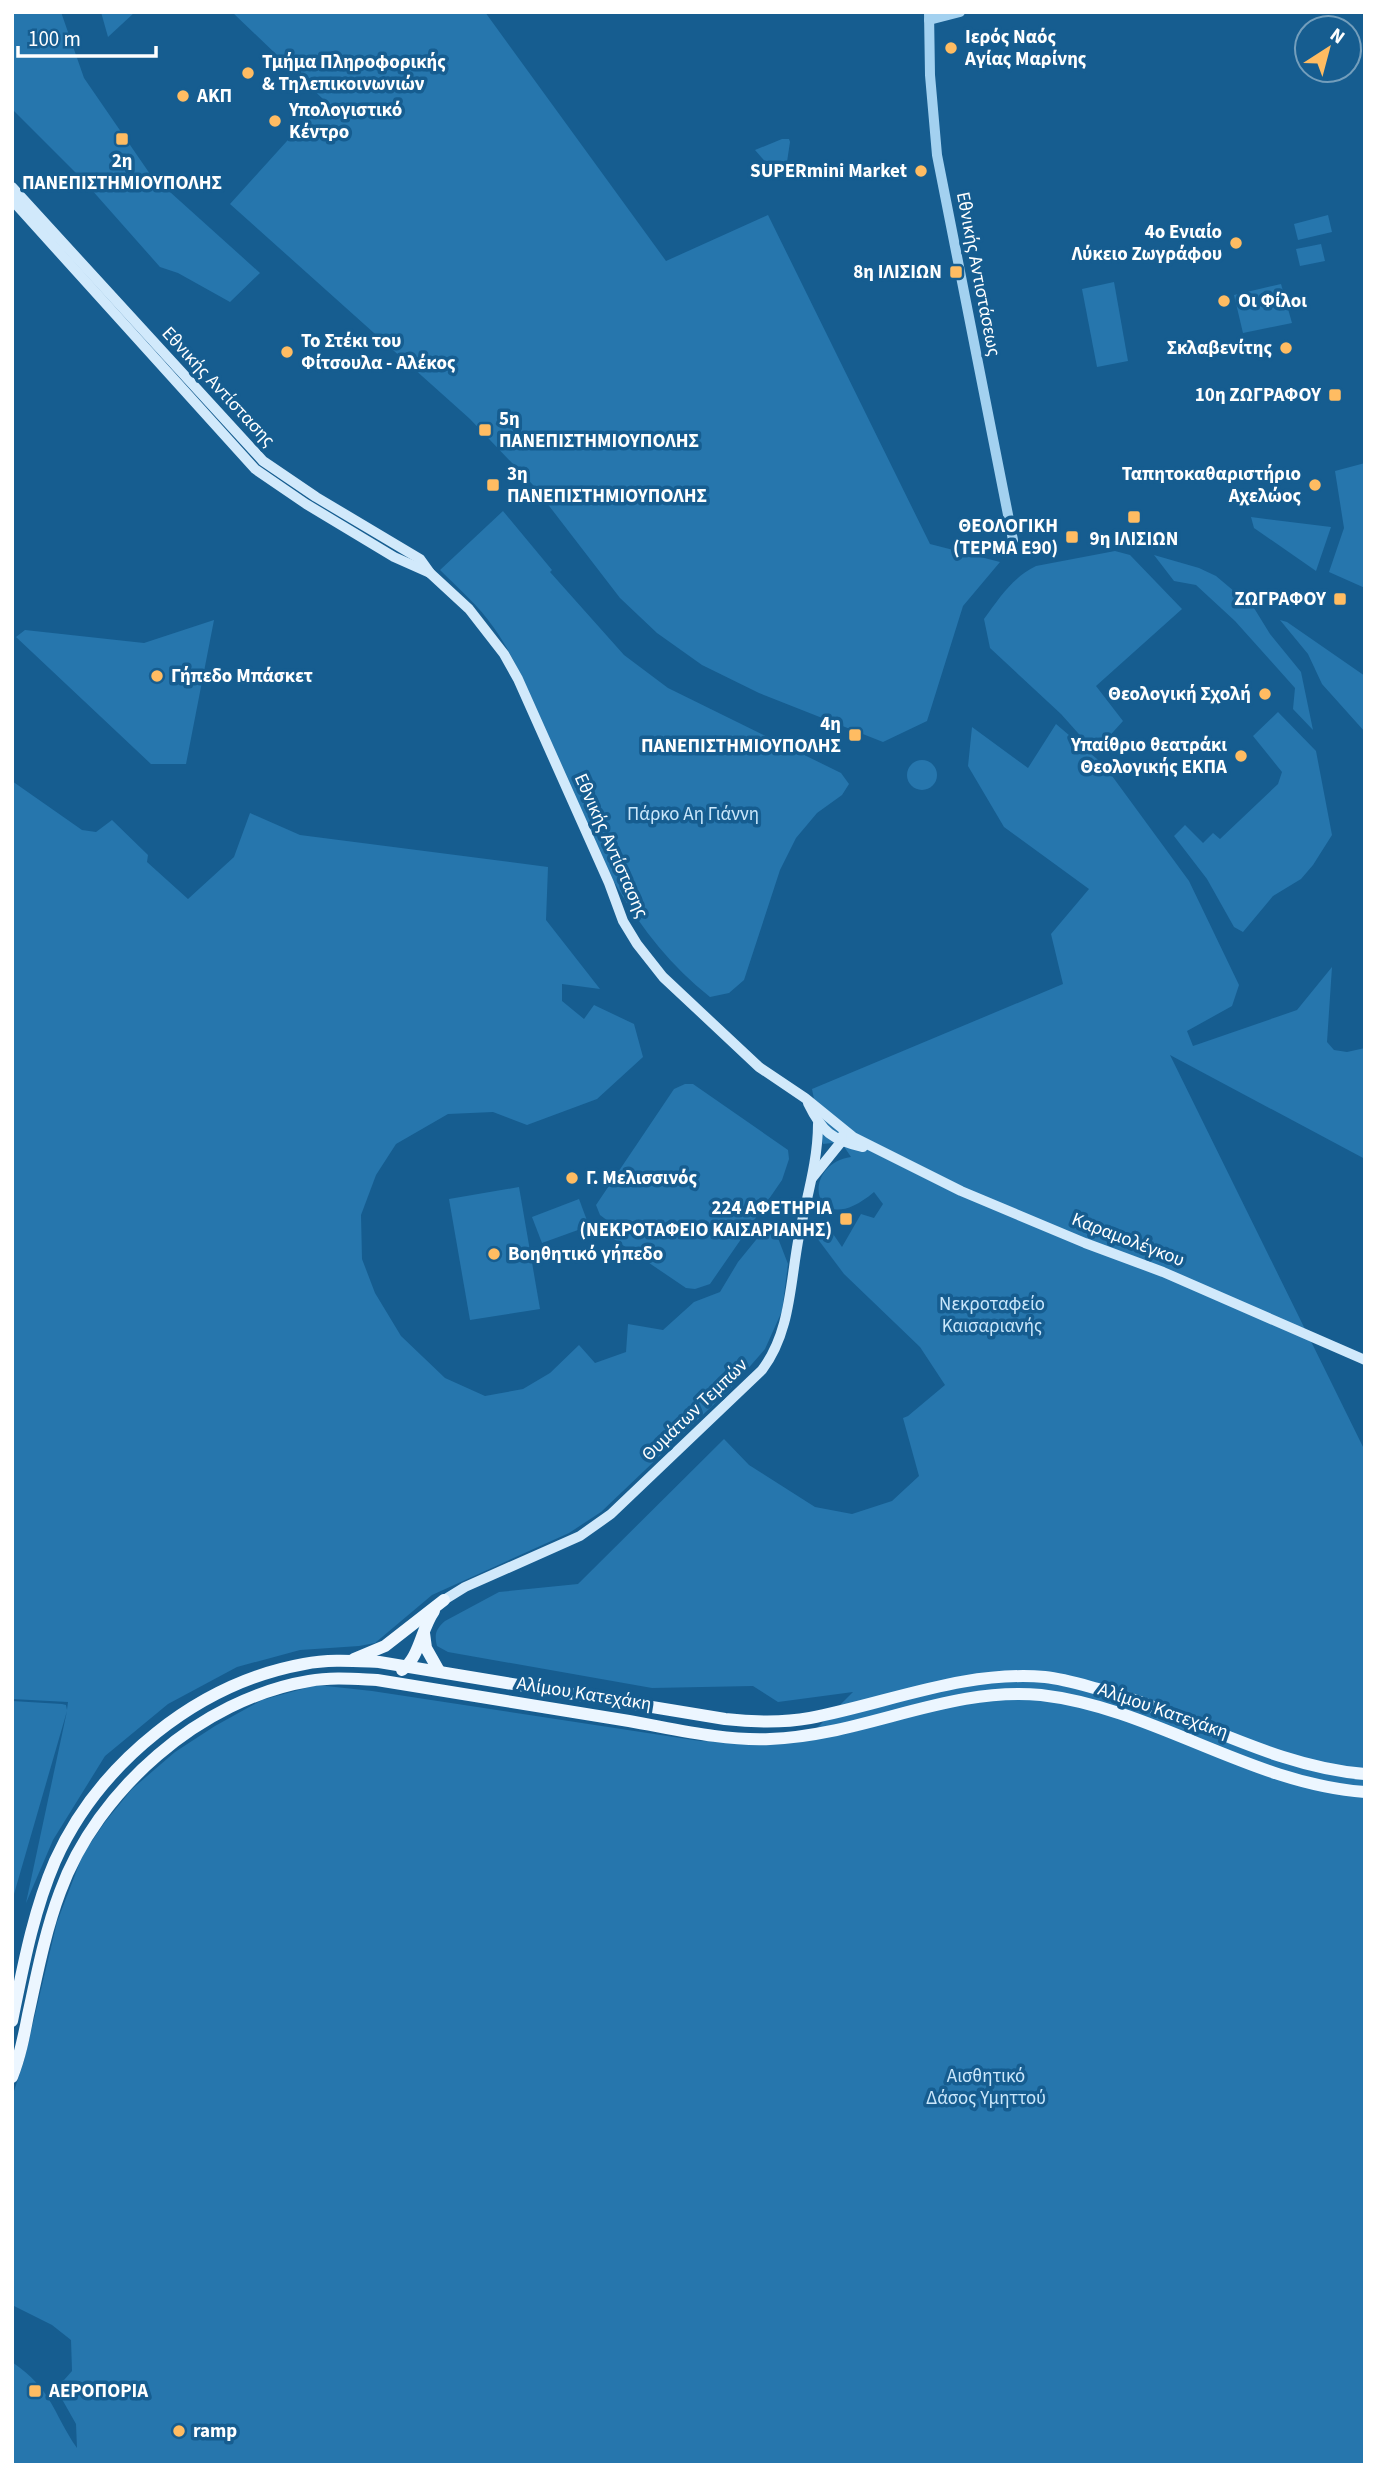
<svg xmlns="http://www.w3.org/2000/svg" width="1377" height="2477" font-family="'Source Sans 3',sans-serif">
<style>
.green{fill:#2676ad}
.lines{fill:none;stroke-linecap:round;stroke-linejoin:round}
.tertiary{stroke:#a3d1f0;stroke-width:10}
.secondary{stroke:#d1e9fb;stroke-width:10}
.primary{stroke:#ecf6ff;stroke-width:12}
.poi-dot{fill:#ffbc62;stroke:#165d90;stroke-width:2.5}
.labels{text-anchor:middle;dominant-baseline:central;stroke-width:7;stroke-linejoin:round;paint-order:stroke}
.poi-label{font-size:19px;font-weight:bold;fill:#fff;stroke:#165d90;text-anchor:start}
.street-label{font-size:19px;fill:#fff;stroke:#165d90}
.park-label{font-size:19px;fill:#cae7fb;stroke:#165d90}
</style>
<rect width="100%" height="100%" fill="#165d90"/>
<g class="green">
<path d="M 12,12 L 61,12 L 84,78 L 150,174 L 260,273 L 230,302 L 178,273 L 160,267 L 83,180 L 12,109 Z"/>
<path d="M 101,12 L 135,12 L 108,37 Z"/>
<path d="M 232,12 L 485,12 L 666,261 L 768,215 L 930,544 L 1000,562 L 963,606 L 927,721 L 883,742 L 759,693 L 702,665 L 657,633 L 620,598 L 533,485 L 470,419 L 230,204 L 324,100 Z"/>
<path d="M 782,139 L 789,139 L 790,142 L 785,175 L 778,176 L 755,150 Z"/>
<path d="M 1328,215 L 1332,232 L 1298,240 L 1294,224 Z"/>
<path d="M 1321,244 L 1325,261 L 1300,266 L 1296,249 Z"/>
<path d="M 1114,282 L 1128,361 L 1097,367 L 1082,289 Z"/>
<path d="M 1281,284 L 1292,323 L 1243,333 L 1234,295 Z"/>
<path d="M 1365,463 L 1365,588 L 1329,572 L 1344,528 L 1335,471 Z"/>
<path d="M 503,511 L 552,570 L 550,572 L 624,655 L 668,688 L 841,773 L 849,784 L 842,795 L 817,813 L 796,838 L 780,870 L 744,980 L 729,993 L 710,997 C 625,930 586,830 545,734 C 530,698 517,660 494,628 C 479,606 459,589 440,570 Z"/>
<path d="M 1251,517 L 1331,527 L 1316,571 L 1254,528 Z"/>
<path d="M 1115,551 L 1130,555 L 1182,609 L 1096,686 L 1123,721 L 1095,752 L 1061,714 L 990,648 L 984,619 C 1000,597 1012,578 1036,566 Z"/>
<path d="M 1154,555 L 1199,568 L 1216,576 L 1254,608 L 1270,634 L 1301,672 L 1313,730 L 1293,709 L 1295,688 L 1235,621 L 1196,585 L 1174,581 Z"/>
<path d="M 214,620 L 186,764 L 151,764 L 16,637 L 25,630 L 144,643 Z"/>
<path d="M 1280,620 L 1287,622 L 1365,676 L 1365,732 L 1322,684 L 1308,654 Z"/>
<path d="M 1278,712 L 1316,751 L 1332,835 L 1313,865 L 1301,879 L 1273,896 L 1243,932 L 1234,927 L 1207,879 L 1174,836 L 1185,825 L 1203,843 L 1213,833 L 1220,839 L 1278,784 L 1282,772 L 1253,736 Z"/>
<path d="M 1056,724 L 1104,765 L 1189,881 L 1239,985 L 1232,1006 L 1187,1031 L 1193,1046 L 1297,1010 L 1332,967 L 1327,1042 L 1334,1050 L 1347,1052 L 1365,1048 L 1365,1159 L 1170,1055 L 1365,1451 L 1365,2465 L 12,2465 L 12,2362 C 53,2390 52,2412 77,2448 L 76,2424 L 54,2385 L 64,2380 L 72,2371 L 71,2340 L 52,2325 L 12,2305 L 12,2097 L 24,2061 L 57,1922 L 83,1854 L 105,1822 L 132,1789 L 175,1752 L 215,1726 L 262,1700 L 317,1685 L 372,1691 L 700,1741 L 759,1743 L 805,1740 L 853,1692 L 778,1702 L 753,1686 L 652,1688 L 448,1652 L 437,1646 C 434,1634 436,1629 445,1621 L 499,1592 L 578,1584 L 724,1439 L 749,1465 L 815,1507 L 852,1514 L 892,1501 L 919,1476 L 903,1418 L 908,1416 L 945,1385 L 920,1347 L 844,1274 L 814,1234 L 827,1225 L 842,1247 L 861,1214 L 874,1218 L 883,1204 L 874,1192 C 813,1244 798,1165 851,1157 L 841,1142 L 823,1144 L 812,1089 L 1063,984 L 1051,934 L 1089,889 L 1004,827 L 968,766 L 972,727 L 1028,768 Z"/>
<circle cx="922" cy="775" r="15"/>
<path d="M 12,781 L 82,830 L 96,832 L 112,820 L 148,855 L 147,862 L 188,899 L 234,857 L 250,813 L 300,835 L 548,867 L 546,920 L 600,989 L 562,984 L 562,1001 L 584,1019 L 594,1005 L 634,1024 L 643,1057 L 597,1099 L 527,1125 L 493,1112 L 448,1114 L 396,1144 L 376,1175 L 361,1215 L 362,1259 L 375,1293 L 401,1336 L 445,1378 L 485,1396 L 523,1389 L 550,1373 L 579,1345 L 595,1363 L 626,1352 L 628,1324 L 663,1330 L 694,1302 L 720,1292 L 738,1262 L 760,1235 L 776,1233 L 788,1264 L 782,1311 L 765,1349 L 731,1388 L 601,1512 L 569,1533 L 432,1595 L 375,1643 L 359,1646 L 300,1650 L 237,1667 L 168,1704 L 105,1756 L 53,1840 L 26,1903 L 67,1711 L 12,1901 L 12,1701 L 62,1704 L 66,1705 L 67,1710 L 68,1702 L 12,1699 Z"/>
<path d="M 685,1084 L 693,1084 L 788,1150 L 789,1159 L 782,1180 L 710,1284 L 695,1289 L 686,1288 L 602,1231 L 608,1221 L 600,1215 L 596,1205 L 674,1089 Z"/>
<path d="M 519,1187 L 540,1309 L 470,1320 L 449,1199 Z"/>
<path d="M 579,1199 L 589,1226 L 542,1243 L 532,1217 Z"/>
</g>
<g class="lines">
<g class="tertiary">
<path d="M 929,12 L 930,75 L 937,155 L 1013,540"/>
<path d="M 929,20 L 960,12"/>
</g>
<g class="secondary">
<path d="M 12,187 L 263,461 L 316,497 L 420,559 L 430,573 L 469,609 L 504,654 L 518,679 L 609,883 L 623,921 L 637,944 L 663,977 L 759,1067 L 805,1098 L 853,1137 L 961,1191 L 1085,1243 L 1163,1272 L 1365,1360"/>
<path d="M 12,200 L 255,469 L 306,504 L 394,557 L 430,573"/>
<path d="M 808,1103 C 822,1132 832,1140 863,1147"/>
<path d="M 812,1178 L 841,1142 L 842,1136"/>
<path d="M 444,1600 L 465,1587 L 580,1536 L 611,1514 L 762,1370 C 791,1332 790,1282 799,1236 C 806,1199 818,1162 818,1124"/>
</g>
<g class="primary">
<path d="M 424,1633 L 426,1648 L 439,1671"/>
<path d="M 354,1659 L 385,1646 L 444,1600"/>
<path d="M 402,1670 C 420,1657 421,1629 434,1611"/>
<path d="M 12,2021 C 23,1967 33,1912 55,1861 C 99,1763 198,1683 304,1664 C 329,1659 354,1661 379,1662 L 725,1719 C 753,1722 782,1723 810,1718 C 888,1703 965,1670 1045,1677 C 1064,1679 1083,1685 1102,1690 C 1190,1714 1273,1767 1365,1774"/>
<path d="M 12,2077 C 20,2057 24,2036 28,2015 C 37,1974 45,1932 60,1892 C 97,1790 201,1699 309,1681 C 332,1677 354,1679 377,1680 C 461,1694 545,1707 629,1721 C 675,1729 723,1741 770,1739 C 862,1736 949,1686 1041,1695 C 1154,1708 1251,1784 1365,1792"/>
</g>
</g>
<g class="poi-dot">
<circle cx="951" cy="48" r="7"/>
<circle cx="248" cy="73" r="7"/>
<circle cx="183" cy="96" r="7"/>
<circle cx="275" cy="121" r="7"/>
<rect x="115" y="132" width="14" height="14" rx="3.5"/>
<circle cx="921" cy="171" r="7"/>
<circle cx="1236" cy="243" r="7"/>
<rect x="949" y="265" width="14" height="14" rx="3.5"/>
<circle cx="1224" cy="301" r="7"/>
<circle cx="1286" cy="348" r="7"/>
<circle cx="287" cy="352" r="7"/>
<rect x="1328" y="388" width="14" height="14" rx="3.5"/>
<rect x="478" y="423" width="14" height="14" rx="3.5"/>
<rect x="486" y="478" width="14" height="14" rx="3.5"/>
<circle cx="1315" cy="485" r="7"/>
<rect x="1127" y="510" width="14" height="14" rx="3.5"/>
<rect x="1065" y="530" width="14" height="14" rx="3.5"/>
<rect x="1333" y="592" width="14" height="14" rx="3.5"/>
<circle cx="157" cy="676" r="7"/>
<circle cx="1265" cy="694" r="7"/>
<rect x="848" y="728" width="14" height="14" rx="3.5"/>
<circle cx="1241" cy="756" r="7"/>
<circle cx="572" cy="1178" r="7"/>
<rect x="839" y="1212" width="14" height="14" rx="3.5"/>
<circle cx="494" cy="1254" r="7"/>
<rect x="28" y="2384" width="14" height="14" rx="3.5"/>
<circle cx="179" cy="2431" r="7"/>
</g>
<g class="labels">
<g class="poi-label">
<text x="965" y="37">Ιερός Ναός<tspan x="965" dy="22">Αγίας Μαρίνης</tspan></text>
<text x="262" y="62">Τμήμα Πληροφορικής<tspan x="262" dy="22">&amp; Τηλεπικοινωνιών</tspan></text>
<text x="197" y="96">ΑΚΠ</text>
<text x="289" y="110">Υπολογιστικό<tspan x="289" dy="22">Κέντρο</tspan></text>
<text x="122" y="161" text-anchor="middle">2η<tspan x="122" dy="22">ΠΑΝΕΠΙΣΤΗΜΙΟΥΠΟΛΗΣ</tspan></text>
<text x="907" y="171" text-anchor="end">SUPERmini Market</text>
<text x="1222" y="232" text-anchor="end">4ο Ενιαίο<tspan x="1222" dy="22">Λύκειο Ζωγράφου</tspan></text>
<text x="942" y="272" text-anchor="end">8η ΙΛΙΣΙΩΝ</text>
<text x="1238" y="301">Οι Φίλοι</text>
<text x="301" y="341">Το Στέκι του<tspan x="301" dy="22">Φίτσουλα - Αλέκος</tspan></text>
<text x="1272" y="348" text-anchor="end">Σκλαβενίτης</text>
<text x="1321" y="395" text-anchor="end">10η ΖΩΓΡΑΦΟΥ</text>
<text x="499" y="419">5η<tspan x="499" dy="22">ΠΑΝΕΠΙΣΤΗΜΙΟΥΠΟΛΗΣ</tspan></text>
<text x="507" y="474">3η<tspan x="507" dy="22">ΠΑΝΕΠΙΣΤΗΜΙΟΥΠΟΛΗΣ</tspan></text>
<text x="1301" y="474" text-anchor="end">Ταπητοκαθαριστήριο<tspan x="1301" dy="22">Αχελώος</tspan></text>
<text x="1058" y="526" text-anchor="end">ΘΕΟΛΟΓΙΚΗ<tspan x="1058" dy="22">(ΤΕΡΜΑ Ε90)</tspan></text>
<text x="1134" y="539" text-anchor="middle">9η ΙΛΙΣΙΩΝ</text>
<text x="1326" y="599" text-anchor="end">ΖΩΓΡΑΦΟΥ</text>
<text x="171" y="676">Γήπεδο Μπάσκετ</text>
<text x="1251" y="694" text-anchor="end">Θεολογική Σχολή</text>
<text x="841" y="724" text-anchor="end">4η<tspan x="841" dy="22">ΠΑΝΕΠΙΣΤΗΜΙΟΥΠΟΛΗΣ</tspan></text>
<text x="1227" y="745" text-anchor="end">Υπαίθριο θεατράκι<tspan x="1227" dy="22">Θεολογικής ΕΚΠΑ</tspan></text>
<text x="586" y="1178">Γ. Μελισσινός</text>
<text x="832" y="1208" text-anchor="end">224 ΑΦΕΤΗΡΙΑ<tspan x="832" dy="22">(ΝΕΚΡΟΤΑΦΕΙΟ ΚΑΙΣΑΡΙΑΝΗΣ)</tspan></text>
<text x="508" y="1254">Βοηθητικό γήπεδο</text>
<text x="49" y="2391">ΑΕΡΟΠΟΡΙΑ</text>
<text x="193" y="2431">ramp</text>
</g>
<g class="street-label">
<text transform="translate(978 274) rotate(79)">Εθνικής Αντιστάσεως</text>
<text transform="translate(218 387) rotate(47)">Εθνικής Αντίστασης</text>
<text transform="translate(611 846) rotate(66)">Εθνικής Αντίστασης</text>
<text transform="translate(1128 1240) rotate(21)">Καραμολέγκου</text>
<text transform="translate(695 1410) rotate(-44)">Θυμάτων Τεμπών</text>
<text transform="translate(584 1694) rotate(9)">Αλίμου Κατεχάκη</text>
<text transform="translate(1163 1711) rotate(19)">Αλίμου Κατεχάκη</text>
</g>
<g class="park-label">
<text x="693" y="814">Πάρκο Αη Γιάννη</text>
<text x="992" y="1304">Νεκροταφείο<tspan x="992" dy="22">Καισαριανής</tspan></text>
<text x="986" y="2076">Αισθητικό<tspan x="986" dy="22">Δάσος Υμηττού</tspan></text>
</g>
</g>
<rect width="1377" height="2477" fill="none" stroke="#ffffff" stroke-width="28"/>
<g transform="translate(1328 49) rotate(36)"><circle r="33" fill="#165d90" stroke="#739ebc" stroke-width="2"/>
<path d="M0-5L12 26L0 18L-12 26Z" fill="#ffbc62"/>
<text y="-10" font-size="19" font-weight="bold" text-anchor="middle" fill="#ffffff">N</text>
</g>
<path d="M18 46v10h138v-10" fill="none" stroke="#ffffff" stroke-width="3.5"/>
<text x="28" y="46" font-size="21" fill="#ffffff" stroke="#165d90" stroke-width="5" paint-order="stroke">100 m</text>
</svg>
